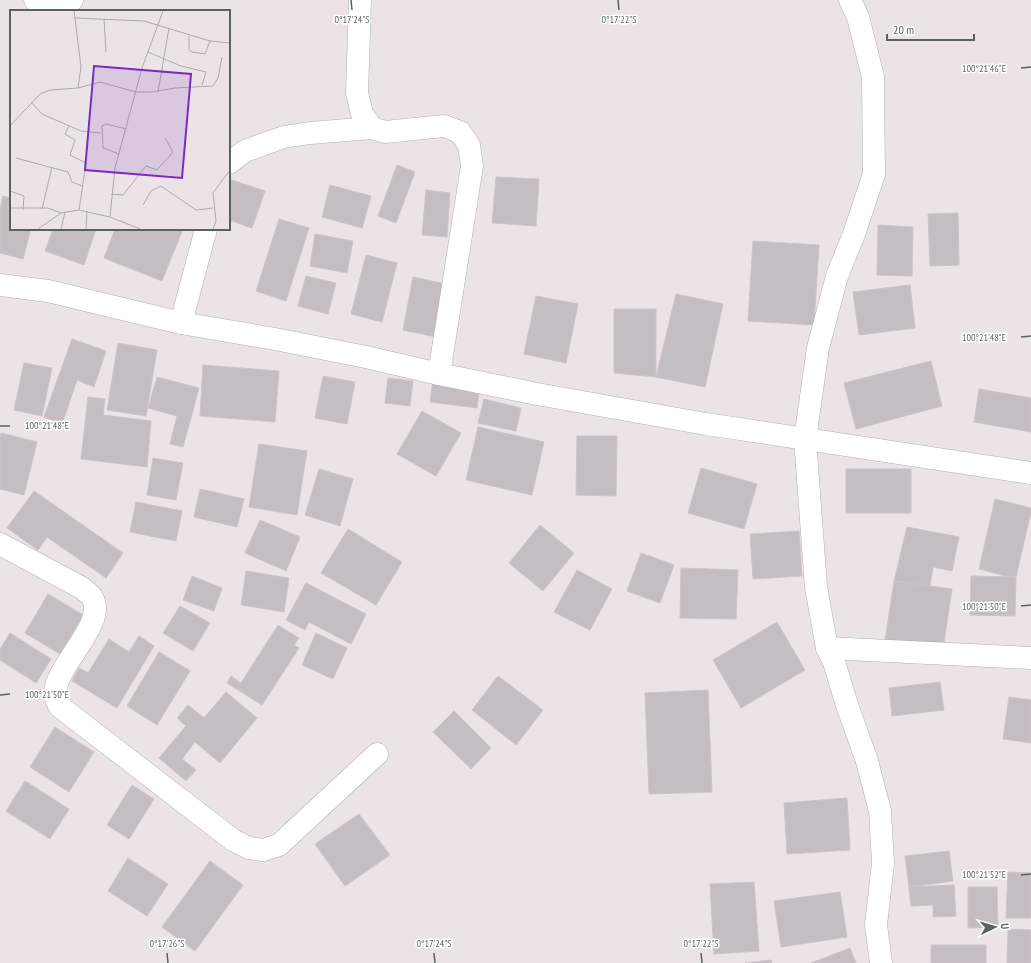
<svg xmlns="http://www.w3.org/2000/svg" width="1031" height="963" font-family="'PT Sans Narrow',sans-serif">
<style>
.building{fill:#c4bec2;stroke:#d0c2ca}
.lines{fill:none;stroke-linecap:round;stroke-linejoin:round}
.minor-casing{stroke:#acb2af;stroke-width:23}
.minor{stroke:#fff;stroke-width:22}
.ticks{fill:none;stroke:#5b625e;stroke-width:1.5}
.inset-road{fill:none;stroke:#aeabac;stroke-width:1}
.view{fill:#7b2cbf;fill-opacity:0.15;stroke:#7b2cbf;stroke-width:2}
.inset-edge{fill:none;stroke:#5b625e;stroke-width:2}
.ticks-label{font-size:10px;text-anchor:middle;fill:#5b625e;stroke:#fff;stroke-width:3;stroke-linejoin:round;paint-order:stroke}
</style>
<rect width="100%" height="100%" fill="#ece3e7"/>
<g class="building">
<path d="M 397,165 L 415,172 L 396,223 L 378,216 Z"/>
<path d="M 496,177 L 539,179 L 536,226 L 492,223 Z"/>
<path d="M 229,179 L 265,191 L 252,228 L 229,220 Z"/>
<path d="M 330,185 L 371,196 L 362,228 L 322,217 Z"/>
<path d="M 426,190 L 450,193 L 447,237 L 422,235 Z"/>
<path d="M 3,196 L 11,198 L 11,229 L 31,229 L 23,259 L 0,253 L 0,210 Z"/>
<path d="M 958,213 L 959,265 L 930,266 L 928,214 Z"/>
<path d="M 279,219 L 309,228 L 286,301 L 256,291 Z"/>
<path d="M 878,225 L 913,227 L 912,276 L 877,275 Z"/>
<path d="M 53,229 L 96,229 L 84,265 L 45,251 Z"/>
<path d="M 115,229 L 183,229 L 162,281 L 104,258 Z"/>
<path d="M 315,234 L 353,241 L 347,273 L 310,266 Z"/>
<path d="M 753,241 L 819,245 L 814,325 L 748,321 Z"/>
<path d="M 366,255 L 397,263 L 382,322 L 351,314 Z"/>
<path d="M 306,276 L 336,283 L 328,314 L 298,306 Z"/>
<path d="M 413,277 L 446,284 L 436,337 L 403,330 Z"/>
<path d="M 910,285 L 915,328 L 859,335 L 853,292 Z"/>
<path d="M 676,294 L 723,304 L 705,387 L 656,377 Z"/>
<path d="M 536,296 L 578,304 L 566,363 L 524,354 Z"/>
<path d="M 614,309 L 656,309 L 656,377 L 614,373 Z"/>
<path d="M 72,339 L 106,351 L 94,387 L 77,380 L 62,424 L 44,417 Z"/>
<path d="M 118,343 L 157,350 L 146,416 L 107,410 Z"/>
<path d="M 931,361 L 942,406 L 856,429 L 844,383 Z"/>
<path d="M 24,363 L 52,368 L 42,416 L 14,410 Z"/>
<path d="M 203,365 L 279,371 L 275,422 L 200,416 Z"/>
<path d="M 323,376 L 355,382 L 347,424 L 315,418 Z"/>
<path d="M 157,377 L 199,388 L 183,447 L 170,444 L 177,416 L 148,408 Z"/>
<path d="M 388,378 L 413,381 L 410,406 L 385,403 Z"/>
<path d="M 433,380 L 480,386 L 477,408 L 430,402 Z"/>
<path d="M 979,389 L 1031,398 L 1031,432 L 974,422 Z"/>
<path d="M 88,397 L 105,399 L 103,415 L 151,421 L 147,467 L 81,459 Z"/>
<path d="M 484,399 L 521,408 L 516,431 L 478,423 Z"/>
<path d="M 422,411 L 461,433 L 436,476 L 397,454 Z"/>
<path d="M 478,427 L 544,442 L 532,495 L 466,480 Z"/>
<path d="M 1,433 L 37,442 L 24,495 L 0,489 L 0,438 Z"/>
<path d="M 577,436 L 617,436 L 616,496 L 576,495 Z"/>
<path d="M 259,444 L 307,451 L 297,515 L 249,507 Z"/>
<path d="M 153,458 L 183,463 L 176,500 L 147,495 Z"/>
<path d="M 701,468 L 757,484 L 744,529 L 688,513 Z"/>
<path d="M 319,469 L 353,479 L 340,526 L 305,515 Z"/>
<rect x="846" y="469" width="65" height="44"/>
<path d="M 200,489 L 244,499 L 237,527 L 194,517 Z"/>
<path d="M 34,491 L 123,553 L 106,578 L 47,537 L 38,550 L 7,528 Z"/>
<path d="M 995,499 L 1031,508 L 1031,512 L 1016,577 L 1009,577 L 979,569 Z"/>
<path d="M 136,502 L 182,511 L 176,541 L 130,532 Z"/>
<path d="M 260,520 L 300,537 L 286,571 L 245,553 Z"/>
<path d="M 540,525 L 574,553 L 543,591 L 509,563 Z"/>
<path d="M 907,527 L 959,537 L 952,571 L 933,567 L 930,586 L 894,581 Z"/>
<path d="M 348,529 L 402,562 L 376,605 L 321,573 Z"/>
<path d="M 799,531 L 802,576 L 753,579 L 750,534 Z"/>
<path d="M 641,553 L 674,565 L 660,603 L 627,591 Z"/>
<path d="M 681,568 L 738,570 L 736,619 L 680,618 Z"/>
<path d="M 577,570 L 612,589 L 590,630 L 554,612 Z"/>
<path d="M 246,571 L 289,578 L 284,612 L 241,605 Z"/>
<path d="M 192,576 L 222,588 L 214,611 L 183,600 Z"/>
<path d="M 971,576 L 1016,577 L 1015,616 L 970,615 Z"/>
<path d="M 894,581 L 952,589 L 943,649 L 885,641 Z"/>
<path d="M 306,583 L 366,614 L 351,644 L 309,622 L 305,630 L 286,620 Z"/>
<path d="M 48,594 L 83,615 L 60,654 L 25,633 Z"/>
<path d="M 180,606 L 210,623 L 193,651 L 163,633 Z"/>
<path d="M 777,622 L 805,670 L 741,708 L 713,660 Z"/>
<path d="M 278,625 L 299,638 L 294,645 L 299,648 L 262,705 L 227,683 L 231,676 L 241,683 Z"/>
<path d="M 10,633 L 51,659 L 36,683 L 0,660 L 0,649 Z"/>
<path d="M 316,633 L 347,648 L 333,679 L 302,665 Z"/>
<path d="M 139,636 L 154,646 L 117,708 L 72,681 L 79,668 L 88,673 L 109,639 L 129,652 Z"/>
<path d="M 159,652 L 190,671 L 157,725 L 127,706 Z"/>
<path d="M 498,676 L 543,710 L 516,745 L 472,710 Z"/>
<path d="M 940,682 L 944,710 L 892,716 L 889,688 Z"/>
<path d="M 708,690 L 712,792 L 649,794 L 645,693 Z"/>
<path d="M 226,692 L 257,718 L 220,763 L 195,742 L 182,759 L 196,770 L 186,781 L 159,758 L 186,726 L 177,718 L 188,705 L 204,718 Z"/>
<path d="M 1009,697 L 1031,700 L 1031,743 L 1003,739 Z"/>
<path d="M 454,711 L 491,748 L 471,769 L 433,732 Z"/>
<path d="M 55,727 L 94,752 L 69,792 L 30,767 Z"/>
<path d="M 25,781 L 69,809 L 50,839 L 6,811 Z"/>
<path d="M 132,785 L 154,799 L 129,839 L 107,825 Z"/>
<path d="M 847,798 L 850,850 L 787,854 L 784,803 Z"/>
<path d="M 359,814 L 390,855 L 345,886 L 315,844 Z"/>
<path d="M 949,851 L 953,881 L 909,887 L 905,856 Z"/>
<path d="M 128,858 L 168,884 L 147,916 L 108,891 Z"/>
<path d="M 210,861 L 243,885 L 195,951 L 162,927 Z"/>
<path d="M 1008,872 L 1031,873 L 1031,918 L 1006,918 Z"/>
<path d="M 754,882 L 759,951 L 714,954 L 710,884 Z"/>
<path d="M 954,885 L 956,916 L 933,917 L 933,905 L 911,906 L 909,887 Z"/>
<path d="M 968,887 L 997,887 L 998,927 L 968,928 Z"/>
<path d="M 840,892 L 847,937 L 781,947 L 774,901 Z"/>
<path d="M 1008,929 L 1031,930 L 1031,963 L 1007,963 Z"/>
<rect x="931" y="945" width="55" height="18"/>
<path d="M 850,948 L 856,963 L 811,963 Z"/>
<path d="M 771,960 L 772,963 L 745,963 Z"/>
</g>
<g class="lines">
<g class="minor-casing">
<g id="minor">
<path d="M 35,0 L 64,2 L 72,0"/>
<path d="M 360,0 L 357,93 L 362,114 L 372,128"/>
<path d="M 850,0 L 858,17 L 873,77 L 874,174 L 854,234 L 837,276 L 818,348 L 805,439 L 816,587 L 827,648 L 834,662 L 847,705 L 867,761 L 880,811 L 883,863 L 876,925 L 881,963"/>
<path d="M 229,163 L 245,151 L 284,137 L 310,133 L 372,128 L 385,132 L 444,126 L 460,132 L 469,145 L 472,166 L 439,374"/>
<path d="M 0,285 L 48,291 L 181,323 L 275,339 L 366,357 L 439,374 L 537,394 L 706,424 L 1031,473"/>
<path d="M 181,323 L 206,229"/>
<path d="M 0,544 L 82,588 C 85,591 90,594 92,597 C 108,624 55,665 55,694 C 55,698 58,702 59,706 L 233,840 L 249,848 L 263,850 L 279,845 L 377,754"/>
<path d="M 827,648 L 1031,658"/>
</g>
</g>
<use href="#minor" class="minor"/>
</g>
<path class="ticks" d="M 351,0 L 352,10M 618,0 L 619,10M 1021,68 L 1031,67M 1021,337 L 1031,336M 0,426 L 10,426M 1021,606 L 1031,605M 0,695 L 10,694M 1021,875 L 1031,874M 167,953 L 168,963M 434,953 L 435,963M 701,953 L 702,963"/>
<g transform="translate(10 10)">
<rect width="220" height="220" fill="#ece3e7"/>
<path class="inset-road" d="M 65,8 L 134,11 L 200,31 L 220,33M 94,9 L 96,42M 179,26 L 179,40 L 182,42 L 195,44 L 200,31M 138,42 L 171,56 L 196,62 L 192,75M 68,78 L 90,72 L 126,82 L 141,82 L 165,78 L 203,76 L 208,68 L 212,47M 148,82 L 159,18M 21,92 L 32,104 L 71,121 L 91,123M 0,116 L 30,84 L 40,80 L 68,78 L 71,57 L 64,1M 59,116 L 55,124 L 65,130 L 60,145 L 76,153 L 69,200M 109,144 L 93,138 L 92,116 L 96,114 L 117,119M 6,148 L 58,162 L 62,172 L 72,176M 0,181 L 14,186 L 13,200M 101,184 L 113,185 L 136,156 L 147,160 L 163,142 L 155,128M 133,195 L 141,181 L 151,176 L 186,200 L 203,198M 0,198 L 38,198 L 51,203M 32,199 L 42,157M 100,207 L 105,158 L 132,58 L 153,1M 28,219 L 51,203 L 69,200 L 100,207 L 130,219M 51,219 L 55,202M 76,219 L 77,201M 203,219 L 206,211 L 203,183 L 220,160"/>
<path class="view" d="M 84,56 L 181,64 L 172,168 L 75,160 Z"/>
<rect width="220" height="220" class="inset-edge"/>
</g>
<g class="ticks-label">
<text x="352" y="23">0°17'24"S</text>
<text x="619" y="23">0°17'22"S</text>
<text x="984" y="72">100°21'46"E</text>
<text x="984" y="341">100°21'48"E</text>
<text x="47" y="429">100°21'48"E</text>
<text x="984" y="610">100°21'50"E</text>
<text x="47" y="698">100°21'50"E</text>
<text x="984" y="878">100°21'52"E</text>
<text x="167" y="947">0°17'26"S</text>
<text x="434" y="947">0°17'24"S</text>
<text x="701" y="947">0°17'22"S</text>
</g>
<g transform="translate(995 927) rotate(85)" stroke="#ffffff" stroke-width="3" paint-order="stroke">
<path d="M0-3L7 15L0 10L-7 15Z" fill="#5b625e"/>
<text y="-6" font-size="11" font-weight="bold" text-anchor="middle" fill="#5b625e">U</text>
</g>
<path d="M887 34v6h87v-6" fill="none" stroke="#5b625e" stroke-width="2"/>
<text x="893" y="34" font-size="12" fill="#5b625e" stroke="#ffffff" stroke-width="3" paint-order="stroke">20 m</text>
</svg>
